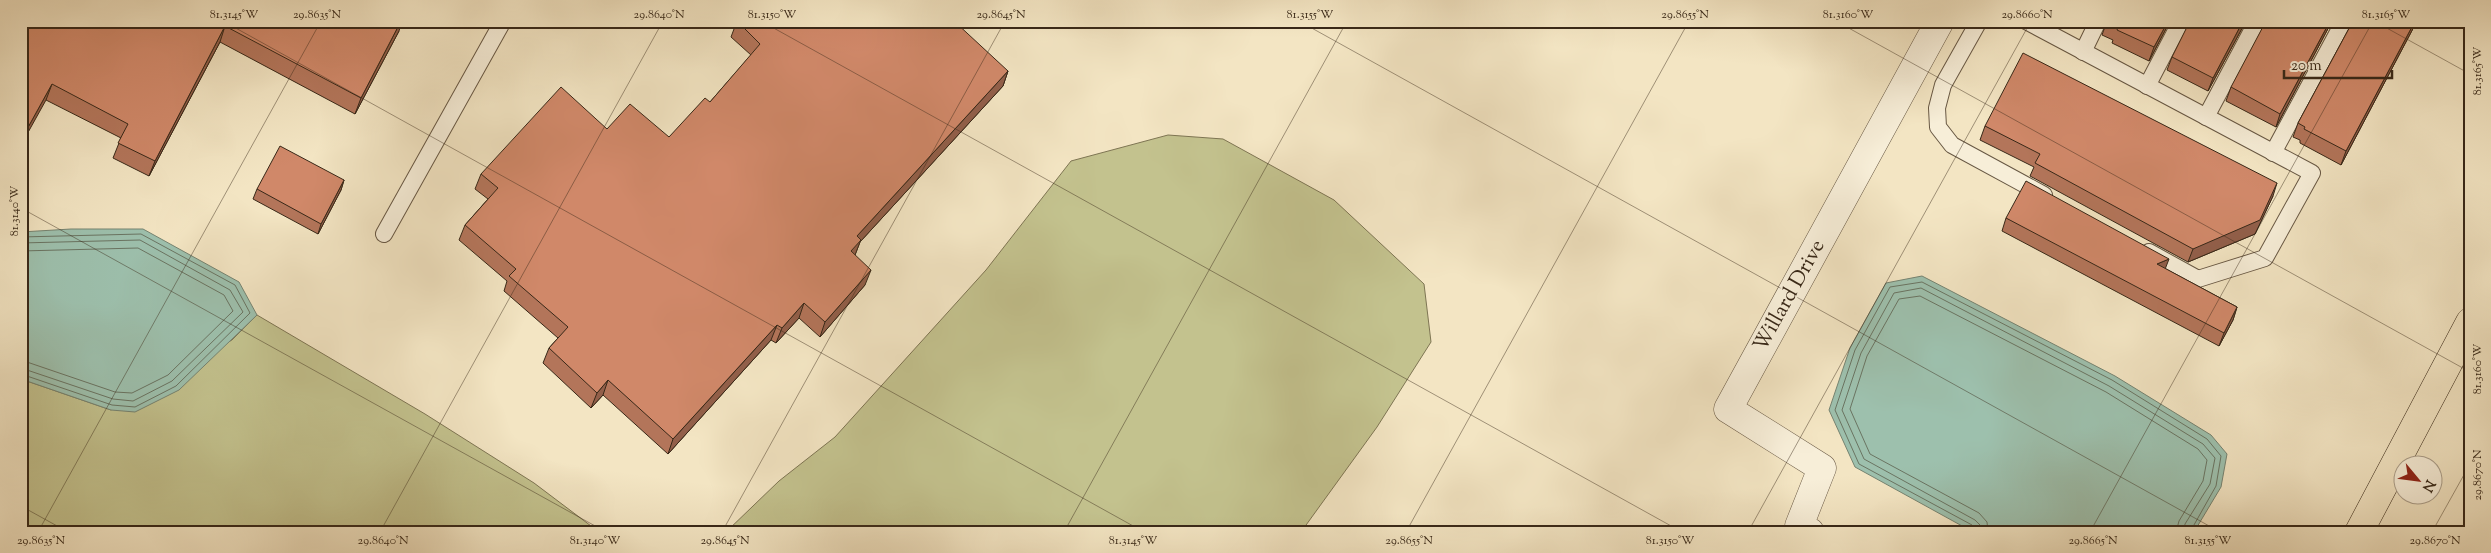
<svg xmlns="http://www.w3.org/2000/svg" width="2491" height="553" font-family="'Sorts Mill Goudy',serif">
<style>
.green{fill:#c3c28e;stroke:#7e7553}
.water{fill:#9dc0ad;stroke:#758371}
.lines{fill:none;stroke-linecap:round;stroke-linejoin:round}
.shore{stroke:#6a7462;stroke-width:1}
.lane-casing{stroke:#675743;stroke-width:18}
.street-casing{stroke:#675743;stroke-width:29}
.primary-casing{stroke:#382818;stroke-width:29}
.lane{stroke:#f7eed8;stroke-width:16}
.street{stroke:#f7eed8;stroke-width:28}
.primary{stroke:#f3e5c3;stroke-width:28}
.wall{fill:#b3755a;stroke:#382818}
.shaded-wall{fill:#925f4a;stroke:#382818}
.building{fill:#d08869;stroke:#382818}
.ticks{fill:none;stroke:#382818;stroke-width:1;stroke-opacity:0.45}
.labels{text-anchor:middle;dominant-baseline:central;stroke-width:4;stroke-linejoin:round;paint-order:stroke}
.street-label{font-size:21px;fill:#382818;stroke:#f7eed8}
.neatline{fill:none;stroke:#382818;stroke-width:2}
.ticks-label{font-size:12px;text-anchor:middle;fill:#382818}
</style>
<rect width="100%" height="100%" fill="#f3e5c3"/>
<filter id="stains"><feTurbulence type="fractalNoise" baseFrequency=".004" numOctaves="4"/><feColorMatrix values="0 0 0 0 .2 0 0 0 0 .09 0 0 0 0 .02 0 0 0 .5 -.17"/></filter>
<radialGradient id="worn" r=".72"><stop offset=".6" stop-color="#630" stop-opacity="0"/><stop offset="1" stop-color="#630" stop-opacity=".3"/></radialGradient>
<g class="green">
<path d="M 1168,135 L 1223,139 L 1334,200 L 1424,284 L 1431,342 L 1377,427 L 1301,532 L 726,532 L 779,481 L 835,437 L 986,270 L 1071,161 Z"/>
<path d="M 257,315 L 425,414 L 534,483 L 599,532 L 21,532 L 21,379 L 111,410 L 232,340 Z"/>
</g>
<g class="water">
<path d="M 71,229 L 143,229 L 239,282 L 257,315 L 179,390 L 135,412 L 111,410 L 21,379 L 21,232 Z"/>
<path d="M 1922,276 L 2115,376 L 2211,435 L 2227,454 L 2221,487 L 2194,532 L 1973,532 L 1855,467 L 1829,410 L 1850,348 L 1886,283 Z"/>
</g>
<g class="lines">
<g class="shore">
<path d="M 21,237 L 141,234 L 235,285 L 250,313 L 176,386 L 135,407 L 112,405 L 21,374"/>
<path d="M 21,243 L 140,240 L 230,290 L 243,312 L 172,381 L 133,401 L 113,399 L 21,368"/>
<path d="M 21,251 L 138,248 L 224,295 L 233,311 L 168,375 L 132,393 L 115,392 L 21,360"/>
<path d="M 1975,532 L 1972,525 L 1859,464 L 1835,410 L 1855,350 L 1890,287 L 1922,282 L 2112,380 L 2207,439 L 2221,456 L 2216,486 L 2190,532"/>
<path d="M 1981,532 L 1980,525 L 1975,520 L 1864,459 L 1842,410 L 1861,353 L 1894,293 L 1921,288 L 2109,386 L 2203,444 L 2215,458 L 2210,484 L 2185,524 L 2184,532"/>
<path d="M 1988,532 L 1987,522 L 1979,513 L 1870,454 L 1850,409 L 1867,356 L 1899,299 L 1920,296 L 2106,392 L 2198,449 L 2207,460 L 2203,481 L 2179,521 L 2176,532"/>
</g>
<g class="lane-casing">
<g id="lane">
<path d="M 1979,21 L 1943,85 L 1937,108 L 1938,127 L 1952,145 L 2044,195"/>
<path d="M 2026,21 L 2312,173 L 2265,258 L 2198,279 L 2149,252"/>
<path d="M 2083,52 L 2098,21"/>
<path d="M 2147,86 L 2181,21"/>
<path d="M 2206,117 L 2257,21"/>
<path d="M 2273,153 L 2344,21"/>
<path d="M 384,234 L 503,21"/>
</g>
</g>
<g class="street-casing">
<path id="street" d="M 1810,532 L 1799,526 L 1822,468 L 1728,409 L 1940,21"/>
</g>
<g class="primary-casing">
<path id="primary" d="M 2359,532 L 2470,322"/>
</g>
<use href="#lane" class="lane"/>
<use href="#street" class="street"/>
<use href="#primary" class="primary"/>
</g>
<g class="wall">
<path d="M 21,21 L 399,31 L 355,114 L 220,42 L 149,176 L 113,158 L 121,138 L 46,100 Z"/>
<path d="M 737,21 L 1008,71 L 1003,86 L 860,242 L 855,255 L 865,285 L 820,337 L 799,318 L 776,343 L 771,340 L 668,454 L 603,395 L 591,408 L 543,363 L 549,348 L 558,338 L 504,291 L 507,281 L 459,240 L 465,225 L 488,199 L 475,189 L 481,174 L 607,129 L 669,137 L 710,102 L 751,55 L 731,37 Z"/>
<path d="M 2076,21 L 2087,21 L 2085,26 Z"/>
<path d="M 2107,21 L 2170,21 L 2149,61 L 2112,43 L 2113,40 L 2102,35 Z"/>
<path d="M 2246,21 L 2208,91 L 2167,70 L 2172,57 Z"/>
<path d="M 2332,21 L 2276,127 L 2226,101 L 2231,87 Z"/>
<path d="M 2353,21 L 2417,21 L 2341,165 L 2300,143 L 2300,140 L 2293,137 L 2298,123 Z"/>
<path d="M 1985,126 L 2273,196 L 2255,234 L 2188,262 L 2030,176 L 2034,167 L 1980,140 Z"/>
<path d="M 344,180 L 341,190 L 318,234 L 253,199 L 257,189 Z"/>
<path d="M 2006,218 L 2166,269 L 2237,307 L 2233,320 L 2219,346 L 2002,231 Z"/>
</g>
<g class="shaded-wall">
<path d="M 401,21 L 402,21 L 399,31 L 355,114 L 361,98 Z"/>
<path d="M 2168,21 L 2170,21 L 2149,61 L 2154,47 Z"/>
<path d="M 2243,21 L 2246,21 L 2208,91 L 2213,78 Z"/>
<path d="M 2330,21 L 2332,21 L 2276,127 L 2280,114 Z"/>
<path d="M 2415,21 L 2417,21 L 2341,165 L 2346,151 Z"/>
<path d="M 225,26 L 220,42 L 149,176 L 155,161 Z"/>
<path d="M 1008,71 L 1003,86 L 860,242 L 855,255 L 845,266 L 857,236 Z"/>
<path d="M 52,84 L 46,100 L 21,145 L 21,140 Z"/>
<path d="M 344,180 L 341,190 L 318,234 L 321,224 Z"/>
<path d="M 2277,183 L 2273,196 L 2255,234 L 2188,262 L 2193,249 Z"/>
<path d="M 2169,259 L 2164,272 L 2157,264 Z"/>
<path d="M 871,270 L 865,285 L 820,337 L 825,322 Z"/>
<path d="M 804,303 L 799,318 L 776,343 L 782,328 Z"/>
<path d="M 2237,307 L 2233,320 L 2219,346 L 2224,333 Z"/>
<path d="M 777,325 L 771,340 L 668,454 L 673,439 Z"/>
<path d="M 608,380 L 603,395 L 591,408 L 597,393 Z"/>
</g>
<g class="building">
<path d="M 21,21 L 401,21 L 361,98 L 225,26 L 155,161 L 118,143 L 128,124 L 52,84 L 21,140 Z"/>
<path d="M 737,21 L 954,21 L 1008,71 L 857,236 L 861,240 L 851,251 L 871,270 L 825,322 L 804,303 L 782,328 L 777,325 L 673,439 L 608,380 L 597,393 L 549,348 L 568,327 L 509,276 L 516,269 L 465,225 L 498,188 L 481,174 L 561,87 L 607,129 L 630,104 L 669,137 L 705,98 L 710,102 L 760,44 Z"/>
<path d="M 2107,21 L 2168,21 L 2154,47 L 2117,30 L 2118,27 Z"/>
<path d="M 2190,21 L 2243,21 L 2213,78 L 2172,57 Z"/>
<path d="M 2266,21 L 2330,21 L 2280,114 L 2231,87 Z"/>
<path d="M 2353,21 L 2415,21 L 2346,151 L 2304,129 L 2305,127 L 2298,123 Z"/>
<path d="M 2023,53 L 2277,183 L 2260,220 L 2193,249 L 2035,163 L 2040,154 L 1985,126 Z"/>
<path d="M 280,146 L 344,180 L 321,224 L 257,189 Z"/>
<path d="M 2026,181 L 2169,259 L 2157,264 L 2237,307 L 2224,333 L 2006,218 Z"/>
</g>
<path class="ticks" d="M 223,21 L 1144,532M 761,21 L 1682,532M 1299,21 L 2220,532M 1836,21 L 2470,372M 2374,21 L 2470,74M 21,208 L 606,532M 21,506 L 68,532M 38,532 L 321,21M 380,532 L 663,21M 722,532 L 1005,21M 1064,532 L 1347,21M 1406,532 L 1689,21M 1748,532 L 2031,21M 2090,532 L 2373,21M 2432,532 L 2470,464"/>
<g class="labels">
<g class="street-label">
<text transform="translate(1790 296) rotate(-61)">Willard Drive</text>
</g>
</g>
<rect width="2491" height="553" fill="none" stroke="#f3e5c3" stroke-width="55"/>
<g transform="translate(2418 480) rotate(119)"><circle r="24" fill="#f7eed8" stroke="#ab9f8b"/>
<path d="M0-4L9 19L0 12L-9 19Z" fill="#8f2418"/>
<text y="-8" font-size="14" font-weight="bold" text-anchor="middle" fill="#382818">N</text>
</g>
<path d="M2284 70v8h108v-8" fill="none" stroke="#382818" stroke-width="2.5"/>
<text x="2291" y="70" font-size="15" fill="#382818" stroke="#f7eed8" stroke-width="4" paint-order="stroke">20 m</text>
<rect x="28" y="28" width="2436" height="498" class="neatline"/>
<g class="ticks-label">
<text x="234" y="18">81.3145°W</text>
<text x="317" y="18">29.8635°N</text>
<text x="659" y="18">29.8640°N</text>
<text x="772" y="18">81.3150°W</text>
<text x="1001" y="18">29.8645°N</text>
<text x="1310" y="18">81.3155°W</text>
<text x="1685" y="18">29.8655°N</text>
<text x="1848" y="18">81.3160°W</text>
<text x="2027" y="18">29.8660°N</text>
<text x="2386" y="18">81.3165°W</text>
<text transform="translate(2477 71) rotate(-90)" y="4">81.3165°W</text>
<text transform="translate(14 211) rotate(-90)" y="4">81.3140°W</text>
<text transform="translate(2477 369) rotate(-90)" y="4">81.3160°W</text>
<text transform="translate(2477 475) rotate(-90)" y="4">29.8670°N</text>
<text x="41" y="544">29.8635°N</text>
<text x="383" y="544">29.8640°N</text>
<text x="595" y="544">81.3140°W</text>
<text x="725" y="544">29.8645°N</text>
<text x="1133" y="544">81.3145°W</text>
<text x="1409" y="544">29.8655°N</text>
<text x="1670" y="544">81.3150°W</text>
<text x="2093" y="544">29.8665°N</text>
<text x="2208" y="544">81.3155°W</text>
<text x="2435" y="544">29.8670°N</text>
</g>
<rect width="100%" height="100%" filter="url(#stains)"/>
<rect width="100%" height="100%" fill="url(#worn)"/>
</svg>
